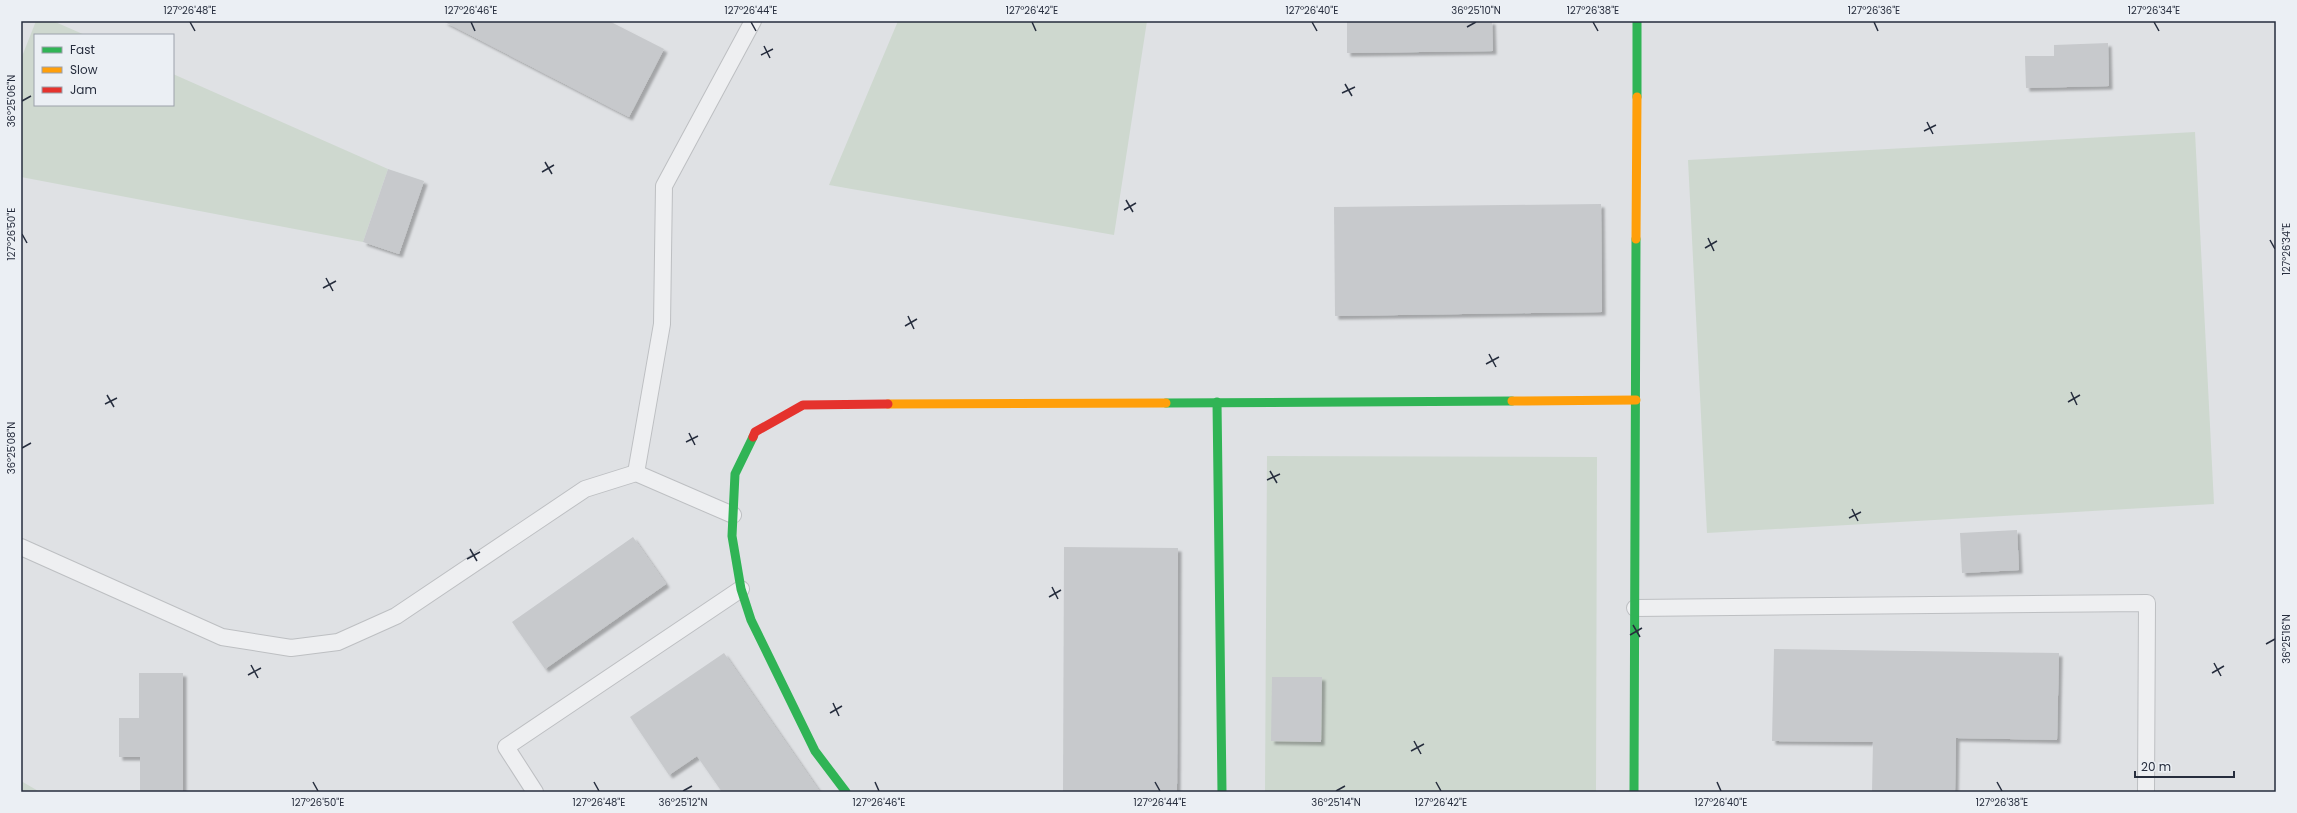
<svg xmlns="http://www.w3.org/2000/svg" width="2297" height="813" font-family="Poppins,sans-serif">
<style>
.green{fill:#ced8cf}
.building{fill:#c7c9cc;filter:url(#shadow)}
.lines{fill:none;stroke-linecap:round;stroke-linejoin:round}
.lane-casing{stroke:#bdbfc2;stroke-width:18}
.lane{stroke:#eeeff1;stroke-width:16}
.fast{stroke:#30b455;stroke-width:9}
.slow{stroke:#ff9f0a;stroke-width:9}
.jam{stroke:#e5322d;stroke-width:9}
.ticks{fill:none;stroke:#262d3d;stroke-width:1.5}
.neatline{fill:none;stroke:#262d3d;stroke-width:1.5}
.ticks-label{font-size:10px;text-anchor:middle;fill:#262d3d}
</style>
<defs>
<filter id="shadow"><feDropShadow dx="3.5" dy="3.5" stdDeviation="1" flood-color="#0004"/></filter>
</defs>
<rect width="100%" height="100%" fill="#dfe1e4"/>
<g class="green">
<path d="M 36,21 L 53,21 L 85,35 L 35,35 L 35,105 L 173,105 L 173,74 L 388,169 L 363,242 L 21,177 L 21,59 Z"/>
<path d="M 898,21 L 1147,21 L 1114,235 L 829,185 Z"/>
<path d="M 2195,132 L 2214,504 L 1707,533 L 1688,160 Z"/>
<path d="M 1267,456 L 1597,457 L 1596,792 L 1265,792 Z"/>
<path d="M 21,781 L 40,792 L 21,792 Z"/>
</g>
<g class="building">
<path d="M 443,21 L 609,21 L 664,49 L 629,117 Z"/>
<path d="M 1347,21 L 1492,21 L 1493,51 L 1347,53 Z"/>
<path d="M 2108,43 L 2109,86 L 2026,88 L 2025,56 L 2054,56 L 2054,45 Z"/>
<path d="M 388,169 L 424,181 L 399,254 L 363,242 Z"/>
<path d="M 1601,204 L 1602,312 L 1335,316 L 1334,207 Z"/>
<path d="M 2017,530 L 2019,570 L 1962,573 L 1960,533 Z"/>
<path d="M 633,537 L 666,584 L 545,669 L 512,622 Z"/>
<path d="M 1064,547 L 1178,548 L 1177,792 L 1063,792 Z"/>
<path d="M 1774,649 L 2059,653 L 2057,740 L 1956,738 L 1955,792 L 1872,792 L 1873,742 L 1772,741 Z"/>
<path d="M 724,653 L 820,792 L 722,792 L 697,756 L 669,775 L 630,717 Z"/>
<path d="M 139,673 L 183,673 L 183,792 L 140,792 L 140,757 L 119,757 L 119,718 L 139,718 Z"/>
<path d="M 1272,677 L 1322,677 L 1321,742 L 1271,741 Z"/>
</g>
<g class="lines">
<g class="lane-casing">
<g id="lane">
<path d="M 636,473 L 662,324 L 664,186 L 753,21"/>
<path d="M 21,547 L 222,637 L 291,648 L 338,642 L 396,616 L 585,489 L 636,473 L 733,515"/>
<path d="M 1635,608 L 2147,603 L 2146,792"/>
<path d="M 535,792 L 506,747 L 741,589"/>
</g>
</g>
<use href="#lane" class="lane"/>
<g class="fast">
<path d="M 1637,97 L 1637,21"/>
<path d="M 1217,402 L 1222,792"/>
<path d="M 1166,403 L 1512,401"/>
<path d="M 753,437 L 735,474 L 732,536 L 741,589 L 751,620 L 815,751 L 846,792"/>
<path d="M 1634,792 L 1636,239"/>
</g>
<g class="slow">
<path d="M 1636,239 L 1637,97"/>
<path d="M 1512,401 L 1636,400"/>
<path d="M 888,404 L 1166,403"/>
</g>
<path class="jam" d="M 753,437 L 755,432 L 803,405 L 888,404"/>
</g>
<path class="ticks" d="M 190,22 L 195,31M 471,22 L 475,31M 751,22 L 756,31M 1032,22 L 1036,31M 1312,22 L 1317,31M 1593,22 L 1598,31M 1874,22 L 1878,31M 2154,22 L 2159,31M 1467,27 L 1476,22M 764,46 L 770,58M 761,55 L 773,49M 1345,84 L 1352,96M 1342,93 L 1355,87M 22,101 L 31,96M 1927,122 L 1933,134M 1924,131 L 1936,125M 545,162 L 552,174M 542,172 L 554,165M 1126,200 L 1133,212M 1124,210 L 1136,203M 22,234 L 27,243M 1708,238 L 1714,251M 2270,240 L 2275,249M 1705,248 L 1717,241M 326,278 L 333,291M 323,288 L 336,281M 908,316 L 914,329M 905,326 L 917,319M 1489,354 L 1496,367M 1486,364 L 1499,357M 2071,392 L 2077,405M 107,395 L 114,407M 2068,402 L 2080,395M 105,404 L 117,398M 689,433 L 695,445M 686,442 L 698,436M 22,448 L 31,443M 1270,471 L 1277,483M 1267,480 L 1280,474M 1852,509 L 1858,521M 1849,518 L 1861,512M 470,549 L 477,561M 467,559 L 480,552M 1052,587 L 1058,599M 1049,597 L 1061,590M 1633,625 L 1640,637M 1630,635 L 1642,628M 2266,644 L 2275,639M 2214,663 L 2221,676M 251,665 L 258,678M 2212,673 L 2224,666M 248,675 L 261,668M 833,703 L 839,716M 830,713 L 842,706M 1414,741 L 1421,754M 1411,751 L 1424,744M 313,782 L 318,791M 594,782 L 599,791M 875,782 L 879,791M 1155,782 L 1160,791M 1436,782 L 1441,791M 1717,782 L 1721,791M 1997,782 L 2002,791M 683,791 L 692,786M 1336,791 L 1345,786"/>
<rect width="2297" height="813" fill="none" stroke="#ebeff4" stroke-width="44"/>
<rect x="34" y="34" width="140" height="72" fill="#ebeff4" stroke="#9ca1ab"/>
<rect x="42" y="47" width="20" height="6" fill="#30b455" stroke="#9ca1ab"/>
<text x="70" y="54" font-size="12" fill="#262d3d">Fast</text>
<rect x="42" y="67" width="20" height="6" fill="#ff9f0a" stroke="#9ca1ab"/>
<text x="70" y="74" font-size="12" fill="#262d3d">Slow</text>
<rect x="42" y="87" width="20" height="6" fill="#e5322d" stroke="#9ca1ab"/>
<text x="70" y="94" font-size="12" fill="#262d3d">Jam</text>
<path d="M2135 771v6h99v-6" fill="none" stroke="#262d3d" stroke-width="2"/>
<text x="2141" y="771" font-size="12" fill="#262d3d" stroke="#ebeff4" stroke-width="3" paint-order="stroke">20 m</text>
<rect x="22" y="22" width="2253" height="769" class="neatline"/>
<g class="ticks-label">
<text x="190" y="14">127°26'48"E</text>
<text x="471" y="14">127°26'46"E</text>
<text x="751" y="14">127°26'44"E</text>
<text x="1032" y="14">127°26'42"E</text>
<text x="1312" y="14">127°26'40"E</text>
<text x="1476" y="14">36°25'10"N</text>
<text x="1593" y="14">127°26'38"E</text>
<text x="1874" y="14">127°26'36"E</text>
<text x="2154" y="14">127°26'34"E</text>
<text transform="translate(11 101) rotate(-90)" y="4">36°25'06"N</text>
<text transform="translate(11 234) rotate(-90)" y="4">127°26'50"E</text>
<text transform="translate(2286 249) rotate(-90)" y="4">127°26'34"E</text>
<text transform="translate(11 448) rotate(-90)" y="4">36°25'08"N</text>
<text transform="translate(2286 639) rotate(-90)" y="4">36°25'16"N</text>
<text x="318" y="806">127°26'50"E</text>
<text x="599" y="806">127°26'48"E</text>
<text x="683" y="806">36°25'12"N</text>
<text x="879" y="806">127°26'46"E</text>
<text x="1160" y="806">127°26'44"E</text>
<text x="1336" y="806">36°25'14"N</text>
<text x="1441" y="806">127°26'42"E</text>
<text x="1721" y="806">127°26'40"E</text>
<text x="2002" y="806">127°26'38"E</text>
</g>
</svg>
